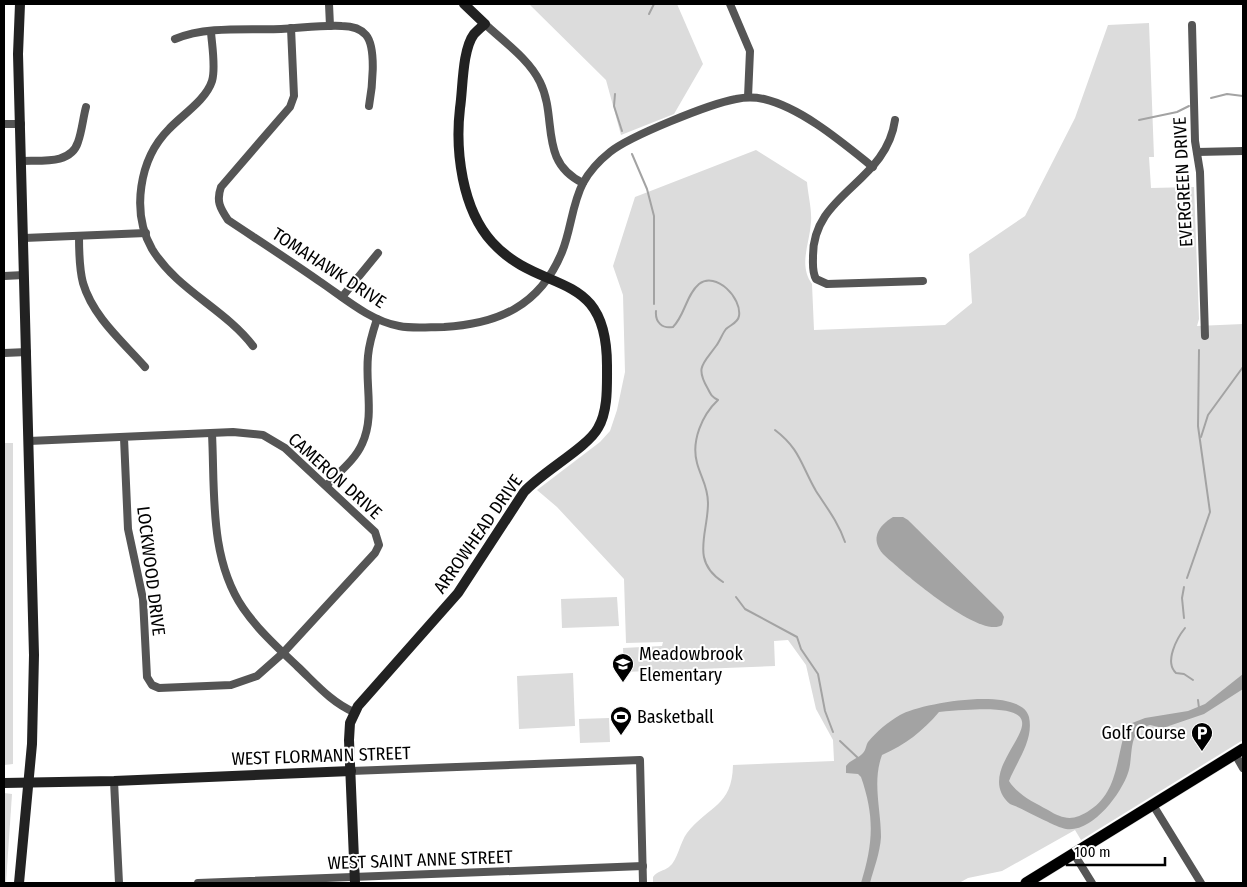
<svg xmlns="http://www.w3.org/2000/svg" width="1247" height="887" font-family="'Fira Sans Condensed',sans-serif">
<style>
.green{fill:#dcdcdc}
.water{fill:#a3a3a3}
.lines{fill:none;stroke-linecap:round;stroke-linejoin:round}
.stream{stroke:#a3a3a3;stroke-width:2}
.primary-casing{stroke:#dbdbdb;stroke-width:12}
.street{stroke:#555;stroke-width:8}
.secondary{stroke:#222;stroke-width:10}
.primary{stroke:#000;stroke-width:11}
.labels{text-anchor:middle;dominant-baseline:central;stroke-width:4;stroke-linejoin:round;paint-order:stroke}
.street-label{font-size:18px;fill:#000;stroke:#fff}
.poi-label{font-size:18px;fill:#000;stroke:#fff;text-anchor:start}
</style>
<rect width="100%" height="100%" fill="#fff"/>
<g class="green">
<path d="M 529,4 L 677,4 L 703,64 L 674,114 L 621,135 L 606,80 Z"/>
<path d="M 1149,23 L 1154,157 L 1149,157 L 1151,188 L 1194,187 L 1199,319 L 1197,326 L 1243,324 L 1243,740 L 1081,840 L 1075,830 L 1002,871 L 968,878 L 959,883 L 653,883 L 653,877 C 657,871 664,871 669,867 C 678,860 680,842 687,833 C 709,805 732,807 733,765 L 834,761 L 833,740 L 816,709 L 806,665 L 788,640 L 774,641 L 775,666 L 624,672 L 623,648 L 662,646 L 663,642 L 626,643 L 624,579 L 557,507 L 537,490 L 600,442 L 610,431 L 617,410 L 625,372 L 623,295 L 613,266 L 635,197 L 756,150 L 807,182 C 808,195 812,209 811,222 C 810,243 798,265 812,284 L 814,330 L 945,325 L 972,303 L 969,254 L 1025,216 L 1075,118 L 1108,25 Z"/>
<path d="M 4,443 L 13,443 L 13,764 L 4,765 Z"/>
<path d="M 617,597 L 619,626 L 562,628 L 561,599 Z"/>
<path d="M 573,673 L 575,726 L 519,729 L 517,676 Z"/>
<path d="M 609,718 L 610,742 L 580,743 L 579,719 Z"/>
<path d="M 4,793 L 12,794 L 6,883 L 4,883 Z"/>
</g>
<g class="water">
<path d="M 893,517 L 903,517 L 908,520 L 1002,613 L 1004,617 L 1002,625 C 980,640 900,570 883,554 C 870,539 878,526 893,517 Z"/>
<path d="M 1243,674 L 1243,689 L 1204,714 L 1163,728 L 1150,725 C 1145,727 1138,730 1135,736 C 1130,747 1132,762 1128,773 C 1121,794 1092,833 1066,829 C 1055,827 1024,809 1010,804 C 960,760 1107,695 939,712 C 923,731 905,745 882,755 C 872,782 881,809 881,837 C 880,853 874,868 870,883 L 861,883 C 873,844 875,817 861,777 L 858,774 L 846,773 L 846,766 C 851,759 858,759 863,753 C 866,750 866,745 868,742 C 877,731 888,722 900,715 C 921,703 1021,685 1029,717 C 1034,740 1017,761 1009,781 C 1018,795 1033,802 1048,810 C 1064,820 1074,821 1090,810 C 1119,791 1116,756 1127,725 L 1145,718 L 1188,711 L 1205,704 Z"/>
</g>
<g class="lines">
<g class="stream">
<path d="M 649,14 L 654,4"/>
<path d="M 615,94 L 614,106 L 622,131"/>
<path d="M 1211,98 L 1227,94 L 1243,96"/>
<path d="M 1139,120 L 1177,112 L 1189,106"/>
<path d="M 632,154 L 647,189 L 654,216 L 654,304"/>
<path d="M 656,311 C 655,322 662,329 673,327 C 685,315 686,295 699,284 C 716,271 742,298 739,316 C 738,323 730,325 726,329 C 722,334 720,341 716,346 C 703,364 695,367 708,389 C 711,395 712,397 718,400 C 702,415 691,441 697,463 C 701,478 708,486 708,503 C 708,534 690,561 723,582"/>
<path d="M 775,430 C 800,449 801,465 816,491 C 827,508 838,522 845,542"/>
<path d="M 1201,437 L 1208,415 L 1243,367"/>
<path d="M 1187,578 L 1210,512 L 1198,426 L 1199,350"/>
<path d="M 736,597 L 745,609 L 797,637 L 801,649 L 818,674 L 825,711 L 833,732"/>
<path d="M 1184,618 L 1182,598 L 1184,587"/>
<path d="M 1185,628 C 1177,638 1164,662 1176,673 L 1184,674 L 1193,680"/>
<path d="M 1198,700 L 1199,708"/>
<path d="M 840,741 L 858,758"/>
</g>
<g class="primary-casing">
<path id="primary" d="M 1026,883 L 1243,749"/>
</g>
<g class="street">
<path d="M 329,4 L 330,26"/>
<path d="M 730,4 L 750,51 L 748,97"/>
<path d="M 485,24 C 503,41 529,59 540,82 C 558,119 538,161 583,183"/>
<path d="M 1192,25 L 1195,141 L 1200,172 L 1205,336"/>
<path d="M 291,28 L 294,96 L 290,107 L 221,187 C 216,201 220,208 228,220 C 258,240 289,260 319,281 C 343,297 370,321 399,326 C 413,329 429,327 444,327 C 498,324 540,306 562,252 C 571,230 572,204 583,183 C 589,172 600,160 610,152 C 630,136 709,104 736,99 C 745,97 755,97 764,99 C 802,108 843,143 873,167"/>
<path d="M 211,32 C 212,46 216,68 212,81 C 206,100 182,115 169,129 C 139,159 131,212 152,249 C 177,290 225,309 253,346"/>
<path d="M 175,39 C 206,26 247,30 281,29 C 301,28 322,25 342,26 C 350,26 360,28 366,35 C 377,48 372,90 369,106"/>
<path d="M 895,120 C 886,184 812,193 813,257 C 813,264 812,272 816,279 L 827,284 L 923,281"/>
<path d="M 4,124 L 21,124"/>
<path d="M 1197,152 L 1243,151"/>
<path d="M 22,161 C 40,160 71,165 78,142 C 82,131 83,118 86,107"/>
<path d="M 79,236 C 79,252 79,268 83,283 C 93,317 123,342 145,367"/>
<path d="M 24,238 L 146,233"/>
<path d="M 4,276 L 24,275"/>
<path d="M 342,297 L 378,253"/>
<path d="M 4,353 L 27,352"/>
<path d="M 212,434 C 215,492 209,558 243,608 C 258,630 279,649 298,667 C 315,683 332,703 354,712"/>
<path d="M 29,441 L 233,432 L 263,435 L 285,448 L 375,532 L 379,545 L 375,553 L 283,653 L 257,676 L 231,685 L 159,688 L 152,685 L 147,677 L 143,599 L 128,529 L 124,438"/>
<path d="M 327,485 C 339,472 355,460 362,444 C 375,416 365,386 368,356 C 369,343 373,331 377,319"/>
<path d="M 1235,754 L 1243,768"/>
<path d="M 351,771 L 640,760 L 643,883"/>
<path d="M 114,781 L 119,883"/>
<path d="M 1153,805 L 1201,883"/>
<path d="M 1074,854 L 1092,883"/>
<path d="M 198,883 L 643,866"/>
</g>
<g class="secondary">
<path d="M 4,783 L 114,781 L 351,771"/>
<path d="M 19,883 L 32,744 L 34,655 L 18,54 L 20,4"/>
<path d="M 355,883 L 349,740 L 350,723 L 358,706 L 458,593 L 524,492 C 542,472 588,447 598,428 C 608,411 607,387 607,368 C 608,266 542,297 492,242 C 462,209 455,151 460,108 C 463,89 462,50 474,34 C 477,31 481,27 485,24 L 464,4"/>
</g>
<use href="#primary" class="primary"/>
</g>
<defs>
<g id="school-pin" transform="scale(1.125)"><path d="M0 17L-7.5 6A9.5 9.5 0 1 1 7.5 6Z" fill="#000" stroke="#fff"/><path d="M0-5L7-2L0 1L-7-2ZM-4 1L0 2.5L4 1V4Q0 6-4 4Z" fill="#fff"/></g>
<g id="stadium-pin" transform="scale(1.125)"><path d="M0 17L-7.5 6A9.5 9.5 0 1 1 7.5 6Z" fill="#000" stroke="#fff"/><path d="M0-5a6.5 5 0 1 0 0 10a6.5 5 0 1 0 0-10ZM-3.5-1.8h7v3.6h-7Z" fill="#fff"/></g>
<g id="parking-pin" transform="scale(1.125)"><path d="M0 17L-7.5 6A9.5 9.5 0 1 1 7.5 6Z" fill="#000" stroke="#fff"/><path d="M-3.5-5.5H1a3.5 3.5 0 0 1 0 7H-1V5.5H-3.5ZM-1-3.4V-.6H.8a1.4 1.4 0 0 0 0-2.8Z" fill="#fff"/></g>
</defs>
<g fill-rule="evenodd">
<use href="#school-pin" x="623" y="664"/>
<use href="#stadium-pin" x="621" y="717"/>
<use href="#parking-pin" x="1202" y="733"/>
</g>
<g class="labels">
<g class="street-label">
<text transform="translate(1183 182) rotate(-93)">EVERGREEN DRIVE</text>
<text transform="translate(329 268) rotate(33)">TOMAHAWK DRIVE</text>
<text transform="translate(335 476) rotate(42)">CAMERON DRIVE</text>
<text transform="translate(478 534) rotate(-55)">ARROWHEAD DRIVE</text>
<text transform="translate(151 571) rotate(83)">LOCKWOOD DRIVE</text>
<text transform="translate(321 756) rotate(-2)">WEST FLORMANN STREET</text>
<text transform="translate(420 860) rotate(-2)">WEST SAINT ANNE STREET</text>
</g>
<g class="poi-label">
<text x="639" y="654">Meadowbrook<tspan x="639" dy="21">Elementary</tspan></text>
<text x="637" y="717">Basketball</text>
<text x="1186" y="733" text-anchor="end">Golf Course</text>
</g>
</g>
<rect width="1247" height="887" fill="none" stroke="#000000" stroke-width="10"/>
<path d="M1067 857v8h98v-8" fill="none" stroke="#000000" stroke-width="2.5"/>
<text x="1074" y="857" font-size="15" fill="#000000" stroke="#ffffff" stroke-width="4" paint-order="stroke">100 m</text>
</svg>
